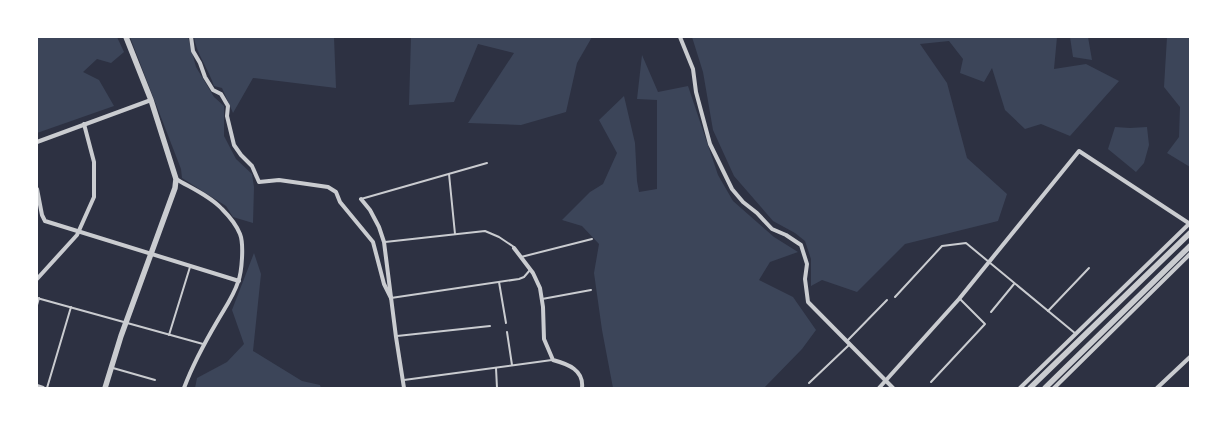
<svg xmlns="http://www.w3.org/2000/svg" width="1227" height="425" font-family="'PT Serif',serif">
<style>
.green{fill:#3c4559}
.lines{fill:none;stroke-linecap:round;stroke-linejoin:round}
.service{stroke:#caccd0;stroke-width:2}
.minor{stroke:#caccd0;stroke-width:4}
.tertiary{stroke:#caccd0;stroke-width:5.5}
</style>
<rect width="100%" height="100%" fill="#2d3142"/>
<g class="green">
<path d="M 37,37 L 117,37 L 124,52 L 111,63 L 97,59 L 83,72 L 99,80 L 114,106 L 37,133 Z"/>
<path d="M 130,37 L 188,37 L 196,67 L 214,97 L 224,106 L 224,136 L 236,159 L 252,174 L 254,187 L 253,223 L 233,217 L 226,206 L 182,178 L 181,169 Z"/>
<path d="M 194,37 L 334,37 L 336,88 L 253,78 L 233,113 L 222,88 L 214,86 C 209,70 196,53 194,37 Z"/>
<path d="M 411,37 L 592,37 L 577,63 L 566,112 L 521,125 L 468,123 L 514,53 L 478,44 L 454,102 L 409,105 Z"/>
<path d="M 692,37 L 1057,37 L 1054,69 L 1086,64 L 1119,81 L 1070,136 L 1041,124 L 1025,129 L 1005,110 L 992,68 L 984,82 L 960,73 L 963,59 L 949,41 L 920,44 L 947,83 L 967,158 L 1007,194 L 998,221 L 905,244 L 857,292 L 822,280 L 811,286 L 811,259 L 805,241 L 795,233 L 773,221 L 734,176 L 713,130 L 703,72 Z"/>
<path d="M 1070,37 L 1088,37 L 1092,60 L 1073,57 Z"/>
<path d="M 1167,37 L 1190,37 L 1190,167 L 1167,153 L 1179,137 L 1180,107 L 1164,87 Z"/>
<path d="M 642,55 L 658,92 L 688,86 L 718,175 L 733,201 L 774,237 L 798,252 L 770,262 L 759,280 L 793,297 L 816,330 L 802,349 L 764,388 L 613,388 L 602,330 L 594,273 L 599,244 L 582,226 L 562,220 L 590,192 L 603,184 L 617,153 L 599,120 L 624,96 L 635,143 L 637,181 L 639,192 L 657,189 L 657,100 L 637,99 Z"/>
<path d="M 1115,127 L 1130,128 L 1147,127 L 1149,145 L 1144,163 L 1136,172 L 1108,149 Z"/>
<path d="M 254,253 L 261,274 L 253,351 L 302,381 L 320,385 L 321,388 L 195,388 L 197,378 L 227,362 L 244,344 L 232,310 Z"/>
</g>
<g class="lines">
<g class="service">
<path d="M 449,174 L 455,234"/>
<path d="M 361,199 L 487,163"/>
<path d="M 385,242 L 485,231 L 499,237 L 514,247"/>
<path d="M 521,257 L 592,239"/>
<path d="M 499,282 L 506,323"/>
<path d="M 895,297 L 942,246 L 966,243 L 1076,334"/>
<path d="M 37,298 L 203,344"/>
<path d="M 391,298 L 519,279 L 524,277 L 530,270"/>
<path d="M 542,299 L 591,290"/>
<path d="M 37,305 L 39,298"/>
<path d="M 1048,311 L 1089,268"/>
<path d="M 991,312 L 1014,284"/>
<path d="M 507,332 L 512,365"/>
<path d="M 169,335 L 190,267"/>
<path d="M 397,336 L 490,326"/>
<path d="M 847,341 L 887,300"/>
<path d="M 113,368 L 155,380"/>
<path d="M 496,368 L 497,388"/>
<path d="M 404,380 L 552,360"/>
<path d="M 931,382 L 985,324 L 960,299"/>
<path d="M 809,383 L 849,345"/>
<path d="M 47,388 L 71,307"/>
</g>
<g class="minor">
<path d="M 191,37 L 193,51 L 200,63 L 205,77 L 213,90 L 221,94 L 228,106 L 227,116 L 234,145 L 241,155 L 252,166 L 259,182 L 279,180 L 328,187 L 336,192 L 340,202 L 373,242 L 384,284 L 391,298"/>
<path d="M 680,37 L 693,69 L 696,92 L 710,144 L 732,189 L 743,202 L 757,213 L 772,229 L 786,235 L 801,245 L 807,264 L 805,279 L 808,302 L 893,388"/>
<path d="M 37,142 L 151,100"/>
<path d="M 176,179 C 191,188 210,196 222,209 C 229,216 236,224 240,234 C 244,244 242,272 238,282 C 234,295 225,308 218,320 C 205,342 193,364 184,388"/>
<path d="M 37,189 L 42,215 L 45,221 L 239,281"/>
<path d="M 361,199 L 370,210 L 379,227 L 384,242 L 396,337 L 404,388"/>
<path d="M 514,248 L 533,273 L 540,288 L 543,307 L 544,339 L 553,360 C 568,364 584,370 582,388"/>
<path d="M 37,279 L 77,235 L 94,197 L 94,162 L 84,124"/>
<path d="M 37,386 L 43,388"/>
<path d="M 879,388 L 959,299 L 1079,151 L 1190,224"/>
<path d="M 1020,388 L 1190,223"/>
<path d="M 1054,388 L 1190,254"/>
<path d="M 1157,388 L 1190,357"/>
</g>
<g class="tertiary">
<path d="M 105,388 L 121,336 L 175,188 L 176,179 L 151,100 L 126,37"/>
<path d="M 1030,388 L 1190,233"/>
<path d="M 1045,388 L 1190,246"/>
</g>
</g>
<rect width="1227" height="425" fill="none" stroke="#ffffff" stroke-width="76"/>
</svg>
